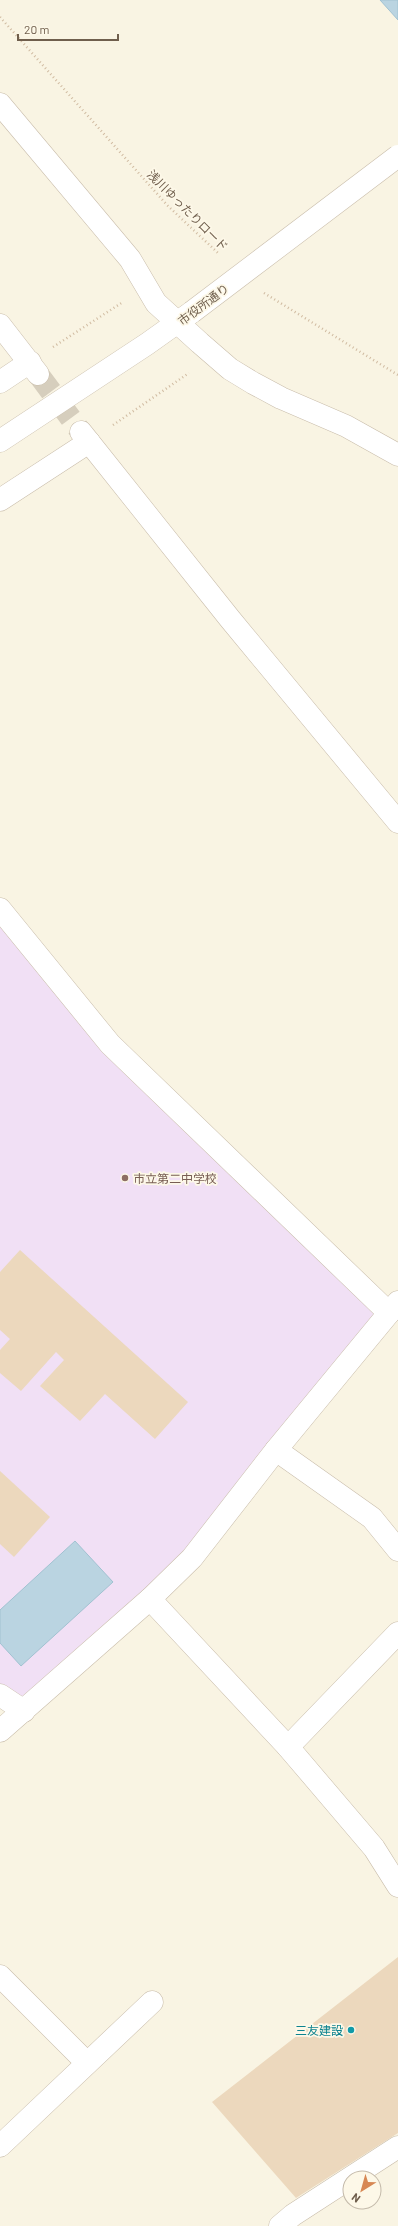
<svg xmlns="http://www.w3.org/2000/svg" width="398" height="2226" font-family="Barlow,'Noto Sans JP',sans-serif">
<style>
.education{fill:#f1e0f5}
.water{fill:#bad4e1;stroke:#a1c2d1}
.building{fill:#ecd8bd}
.lines{fill:none;stroke-linecap:round;stroke-linejoin:round}
.minor-tunnel{stroke:#d6cebd;stroke-width:22;stroke-dasharray:22 11;stroke-linecap:butt}
.minor-casing{stroke:#c9bdab;stroke-width:23}
.tertiary-casing{stroke:#c9bdab;stroke-width:23}
.path{stroke:#d0bba1;stroke-width:2.5;stroke-dasharray:1 3;stroke-linecap:butt}
.minor{stroke:#fff;stroke-width:22}
.tertiary{stroke:#fff;stroke-width:22}
.tertiary-bridge-casing{stroke:#c9bdab;stroke-width:23;stroke-linecap:butt}
.tertiary-bridge{stroke:#fff;stroke-width:22}
.education-dot{fill:#8d6e63;stroke:#fdf8e8;stroke-width:1.5}
.culture-dot{fill:#0f9aa8;stroke:#fdf8e8;stroke-width:1.5}
.labels{text-anchor:middle;dominant-baseline:central;stroke-width:3.5;stroke-linejoin:round;paint-order:stroke}
.street-label{font-size:12px;fill:#6f5e4c;stroke:#fdf8e8}
.education-label{font-size:12px;fill:#785e54;stroke:#fdf8e8;text-anchor:start}
.culture-label{font-size:12px;fill:#0d838f;stroke:#fdf8e8;text-anchor:end}
</style>
<rect width="100%" height="100%" fill="#f9f4e3"/>
<path class="education" d="M 0,909 L 110,1044 L 389,1313 L 192,1558 L 24,1711 L 0,1695 Z"/>
<g class="water">
<path d="M 380,0 L 398,0 L 398,20 Z"/>
<path d="M 75,1541 L 113,1582 L 21,1666 L 0,1643 L 0,1610 Z"/>
</g>
<g class="building">
<path d="M 20,1250 L 188,1402 L 155,1439 L 105,1394 L 80,1421 L 40,1386 L 64,1360 L 56,1352 L 21,1391 L 0,1373 L 0,1350 L 10,1339 L 0,1330 L 0,1272 Z"/>
<path d="M 0,1471 L 50,1517 L 14,1557 L 0,1544 Z"/>
<path d="M 398,1957 L 398,2133 L 296,2198 L 212,2102 Z"/>
</g>
<g class="lines">
<path class="minor-tunnel" d="M 38,374 L 81,432"/>
<g class="minor-casing">
<g id="minor">
<path d="M 0,104 L 130,259 L 156,303 L 200,343 L 230,369 L 253,383 L 281,398 L 346,426 L 398,455"/>
<path d="M 0,325 L 38,374"/>
<path d="M 0,382 L 30,362"/>
<path d="M 81,432 L 230,619 L 398,822"/>
<path d="M 0,500 L 89,442"/>
<path d="M 0,909 L 110,1044 L 389,1313"/>
<path d="M 276,1450 L 372,1518 L 398,1550"/>
<path d="M 150,1599 L 288,1747 L 374,1848 L 398,1886"/>
<path d="M 0,1695 L 24,1711"/>
<path d="M 0,1731 L 150,1599 L 192,1558 L 276,1450 L 398,1302"/>
<path d="M 288,1747 L 398,1633"/>
<path d="M 0,1976 L 87,2063"/>
<path d="M 0,2146 L 152,2002"/>
<path d="M 280,2226 L 293,2215 L 398,2147"/>
</g>
</g>
<g class="tertiary-casing">
<path id="tertiary" d="M 0,441 L 147,344 L 192,312"/>
</g>
<g class="path">
<path d="M 0,17 L 167,205 L 219,254"/>
<path d="M 264,293 L 398,375"/>
<path d="M 53,347 L 123,302"/>
<path d="M 113,425 L 189,373"/>
</g>
<use href="#minor" class="minor"/>
<use href="#tertiary" class="tertiary"/>
<g class="tertiary-bridge-casing">
<path id="tertiary-bridge" d="M 192,312 L 398,156"/>
</g>
<use href="#tertiary-bridge" class="tertiary-bridge"/>
</g>
<circle class="education-dot" cx="125" cy="1178" r="4"/>
<circle class="culture-dot" cx="351" cy="2030" r="4"/>
<g class="labels">
<g class="street-label">
<text transform="translate(188 210) rotate(45)">浅川ゆったりロード</text>
<text transform="translate(203 304) rotate(-37)">市役所通り</text>
</g>
<g class="education-label">
<text x="133" y="1178">市立第二中学校</text>
</g>
<g class="culture-label">
<text x="343" y="2030">三友建設</text>
</g>
</g>
<g transform="translate(362 2190) rotate(217)"><circle r="19" fill="#fdf8e8" stroke="#c4baaa"/>
<path d="M0-3L7 15L0 10L-7 15Z" fill="#d78854"/>
<text y="-6" font-size="11" font-weight="bold" text-anchor="middle" fill="#6f5e4c">N</text>
</g>
<path d="M18 34v6h100v-6" fill="none" stroke="#6f5e4c" stroke-width="2"/>
<text x="24" y="34" font-size="12" fill="#6f5e4c" stroke="#fdf8e8" stroke-width="3" paint-order="stroke">20 m</text>
</svg>
